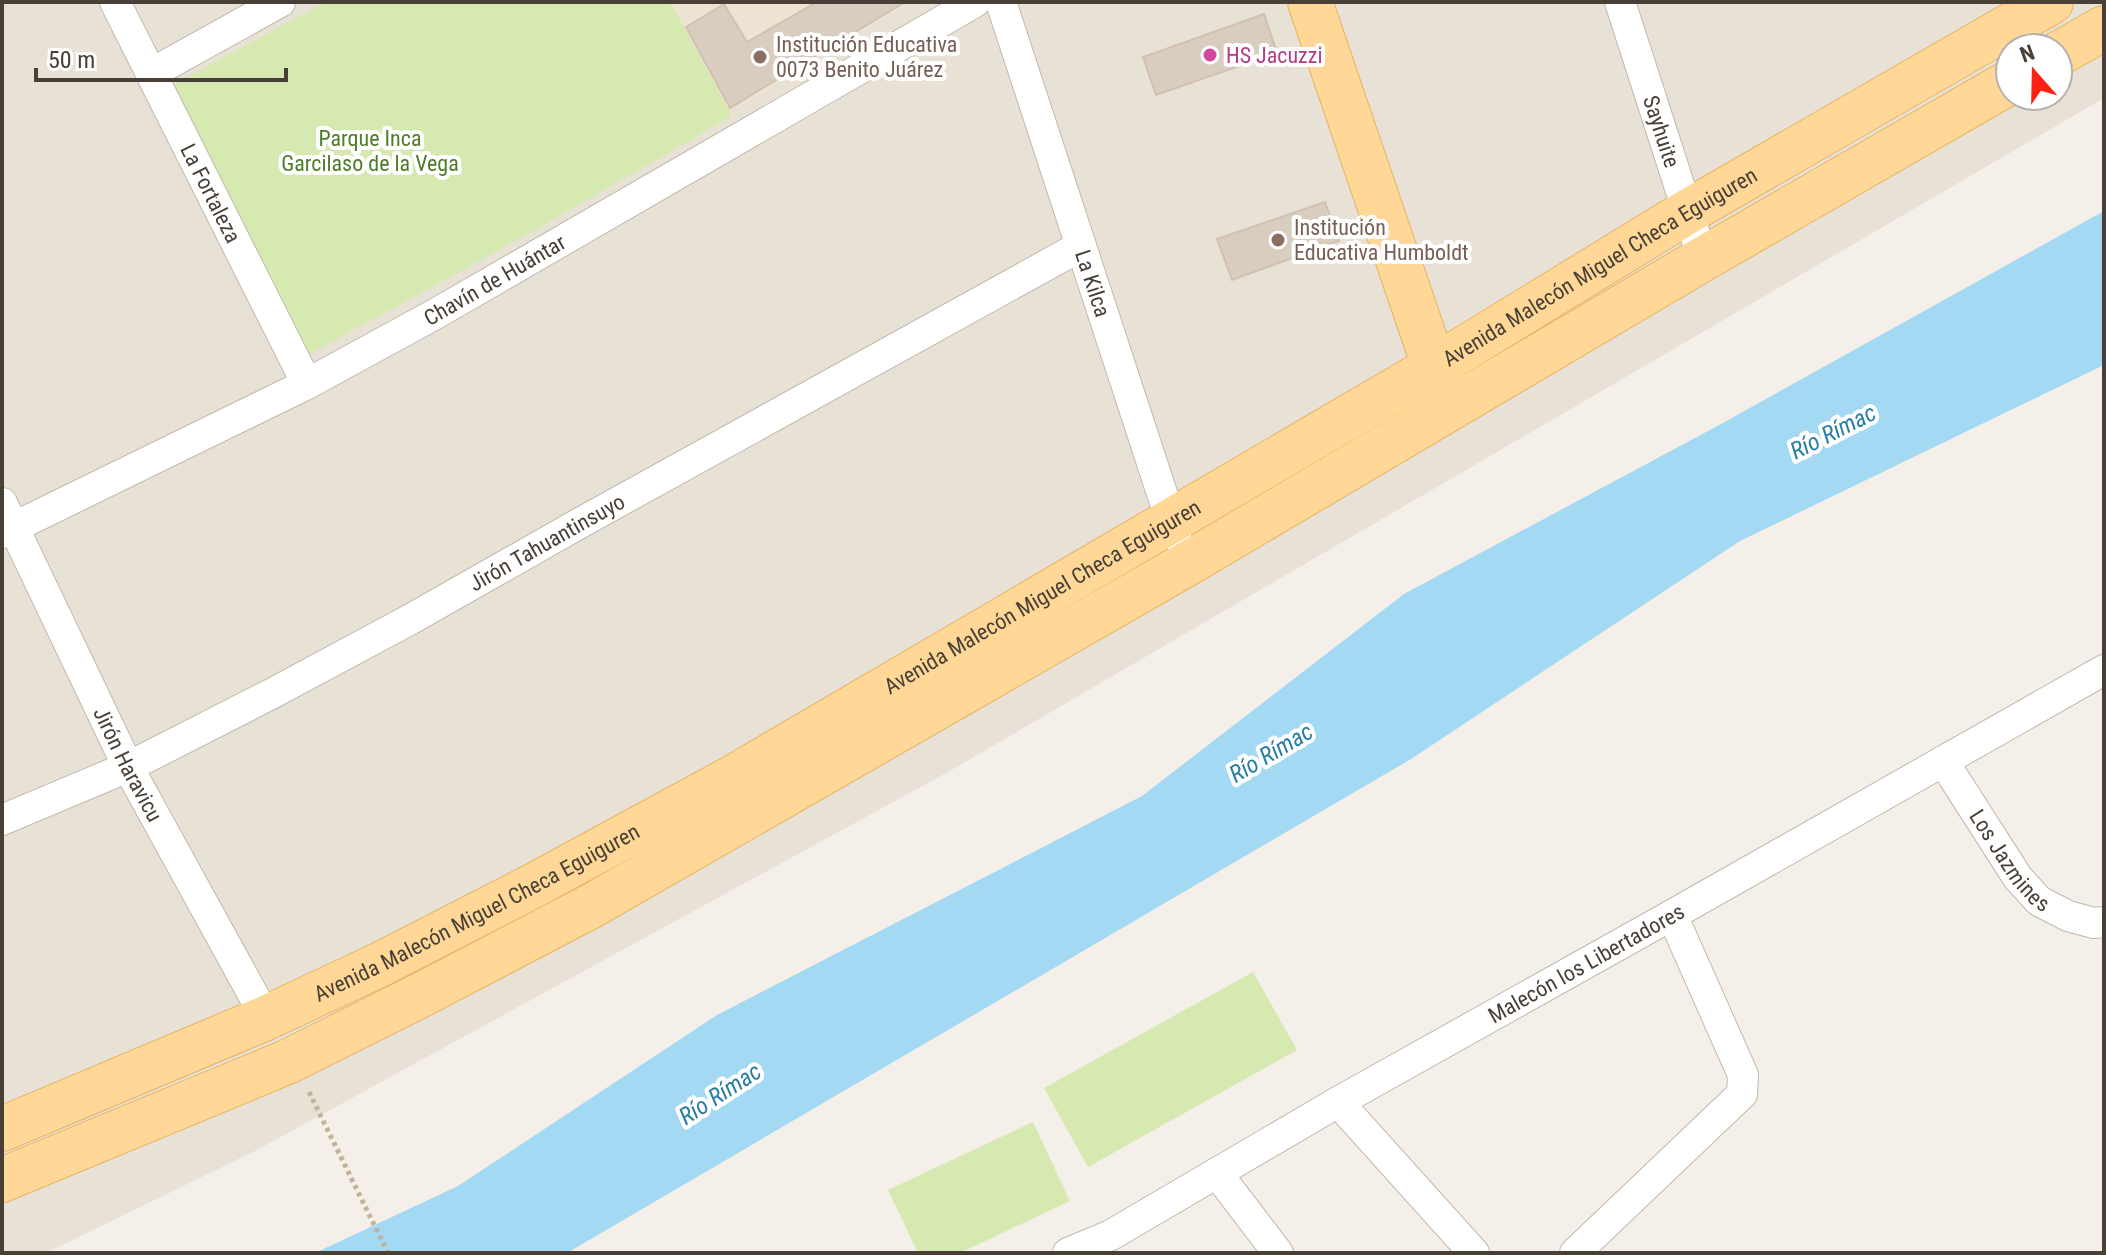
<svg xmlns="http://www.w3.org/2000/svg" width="2106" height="1255" font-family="'Roboto Condensed',sans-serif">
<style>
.residential{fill:#e8e1d6;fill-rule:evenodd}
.education{fill:#eee3d2}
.green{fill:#d5e9b0}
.water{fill:#a3d9f2}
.building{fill:#d9cdc0;stroke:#d1c1b0;stroke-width:2}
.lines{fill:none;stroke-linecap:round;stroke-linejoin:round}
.street-casing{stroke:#c3b9ad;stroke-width:32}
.primary-casing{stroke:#e7b364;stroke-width:46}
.path{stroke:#c2b19b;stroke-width:5;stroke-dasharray:4 4;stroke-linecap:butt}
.street{stroke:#fff;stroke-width:30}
.primary{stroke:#ffd796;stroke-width:44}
.hotel-dot{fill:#d1479c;stroke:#fff;stroke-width:3}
.education-dot{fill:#8d6e63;stroke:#fff;stroke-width:3}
.labels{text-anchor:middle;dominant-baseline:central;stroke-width:8;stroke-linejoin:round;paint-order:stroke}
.education-label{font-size:22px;fill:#785e54;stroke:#fff;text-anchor:start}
.hotel-label{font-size:22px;fill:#b23c85;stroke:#fff;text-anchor:start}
.street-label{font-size:22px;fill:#483f36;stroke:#fff}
.park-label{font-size:22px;fill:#4f7c28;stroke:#fff}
.water-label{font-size:24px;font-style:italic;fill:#297ea6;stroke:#fff}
</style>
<rect width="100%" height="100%" fill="#f4efe8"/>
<path class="residential" d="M 2,2 L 2104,2 L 2104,98 L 948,772 L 253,1152 L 46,1253 L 2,1253 ZM 2010,48 L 2058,48 L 2058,96 L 2010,96 Z"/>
<path class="education" d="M 670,2 L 910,2 L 730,112 Z"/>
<g class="green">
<path d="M 326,2 L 670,2 L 730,112 L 730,117 L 530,233 L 308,355 L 169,87 Z"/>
<path d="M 1253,972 L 1297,1050 L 1088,1167 L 1044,1088 Z"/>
<path d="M 1033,1122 L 1070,1201 L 960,1253 L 918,1253 L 888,1190 Z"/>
</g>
<path class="water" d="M 2104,211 L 2104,365 L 1740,541 L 1411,759 L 567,1253 L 315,1253 L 458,1186 L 717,1015 L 1142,796 L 1404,594 L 1721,424 Z"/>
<g class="building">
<path d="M 817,2 L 905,2 L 730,108 L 686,27 L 724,4 L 747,42 Z"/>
<path d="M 1264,14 L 1277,53 L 1156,95 L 1143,57 Z"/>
<path d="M 1325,202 L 1339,241 L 1232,280 L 1217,239 Z"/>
</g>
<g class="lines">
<g class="street-casing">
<g id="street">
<path id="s1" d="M 115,2 L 307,384"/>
<path id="s2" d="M 1001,2 L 1176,536"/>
<path id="s3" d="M 1620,2 L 1703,259"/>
<path d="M 152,73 L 280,2"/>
<path id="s4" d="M 2,503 L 128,767 L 266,1018"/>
<path id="s5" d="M 2,533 L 307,384 L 437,313 L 975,2"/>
<path id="s6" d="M 1943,761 L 2018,878 L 2039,901 L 2068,916 L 2094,923 L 2104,922"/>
<path id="s7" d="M 2,820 L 128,767 L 273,693 L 411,619 L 580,523 L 1081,246"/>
<path d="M 1338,1102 L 1474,1253"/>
<path d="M 1217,1173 L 1278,1253"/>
<path id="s8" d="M 1068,1253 L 1111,1235 L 1338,1102 L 1672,915 L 2104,670"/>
<path d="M 1575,1253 L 1742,1094 L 1743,1075 L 1672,915"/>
</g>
</g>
<g class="primary-casing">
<g id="primary">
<path d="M 1310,2 L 1443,392"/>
<path d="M 2058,54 L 2104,28"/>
<path id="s9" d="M 2,1129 L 266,1018 L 381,964 L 533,886 L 732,778 L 1434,367 L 1687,212 L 2051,2"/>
<path d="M 2,1180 L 287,1062 L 423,994 L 593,905 L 1185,565 L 1703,259 L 2010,82"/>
</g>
</g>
<path class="path" d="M 309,1092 L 388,1253"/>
<use href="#street" class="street"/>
<use href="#primary" class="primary"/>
</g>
<circle class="hotel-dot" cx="1210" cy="55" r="8"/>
<g class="education-dot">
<circle cx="760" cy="57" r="8"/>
<circle cx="1278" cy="240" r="8"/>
</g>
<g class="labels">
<g class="education-label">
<text x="776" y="44">Institución Educativa<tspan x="776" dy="25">0073 Benito Juárez</tspan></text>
<text x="1294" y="227">Institución<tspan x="1294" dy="25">Educativa Humboldt</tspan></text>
</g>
<g class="hotel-label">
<text x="1226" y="55">HS Jacuzzi</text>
</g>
<g class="street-label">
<text stroke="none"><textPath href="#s3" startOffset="136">Sayhuite</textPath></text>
<text stroke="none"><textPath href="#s1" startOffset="214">La Fortaleza</textPath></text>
<text stroke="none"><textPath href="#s9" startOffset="1818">Avenida Malecón Miguel Checa Eguiguren</textPath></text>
<text stroke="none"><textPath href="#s5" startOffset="554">Chavín de Huántar</textPath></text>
<text stroke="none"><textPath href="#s2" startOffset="296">La Kilca</textPath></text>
<text stroke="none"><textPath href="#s7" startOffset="612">Jirón Tahuantinsuyo</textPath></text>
<text stroke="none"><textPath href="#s9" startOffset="1170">Avenida Malecón Miguel Checa Eguiguren</textPath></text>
<text stroke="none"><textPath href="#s4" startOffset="290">Jirón Haravicu</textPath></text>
<text stroke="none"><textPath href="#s6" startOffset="120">Los Jazmines</textPath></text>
<text stroke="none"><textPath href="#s9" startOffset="522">Avenida Malecón Miguel Checa Eguiguren</textPath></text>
<text stroke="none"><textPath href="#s8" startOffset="594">Malecón los Libertadores</textPath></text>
</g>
<g class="park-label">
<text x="370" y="138">Parque Inca<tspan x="370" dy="25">Garcilaso de la Vega</tspan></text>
</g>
<g class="water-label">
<text transform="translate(1833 432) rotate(-27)">Río Rímac</text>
<text transform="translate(1271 753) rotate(-31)">Río Rímac</text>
<text transform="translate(720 1094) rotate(-33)">Río Rímac</text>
</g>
</g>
<rect width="2106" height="1255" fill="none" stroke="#483f36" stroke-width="8"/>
<g transform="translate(2034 72) rotate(340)"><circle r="38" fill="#ffffff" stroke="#b6b2af" stroke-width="2"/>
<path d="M0-6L14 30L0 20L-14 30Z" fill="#fe2215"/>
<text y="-12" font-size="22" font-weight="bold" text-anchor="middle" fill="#483f36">N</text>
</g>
<path d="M36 68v12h250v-12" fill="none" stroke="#483f36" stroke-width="4"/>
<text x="48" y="68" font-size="24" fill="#483f36" stroke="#ffffff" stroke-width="6" paint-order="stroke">50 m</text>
</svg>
